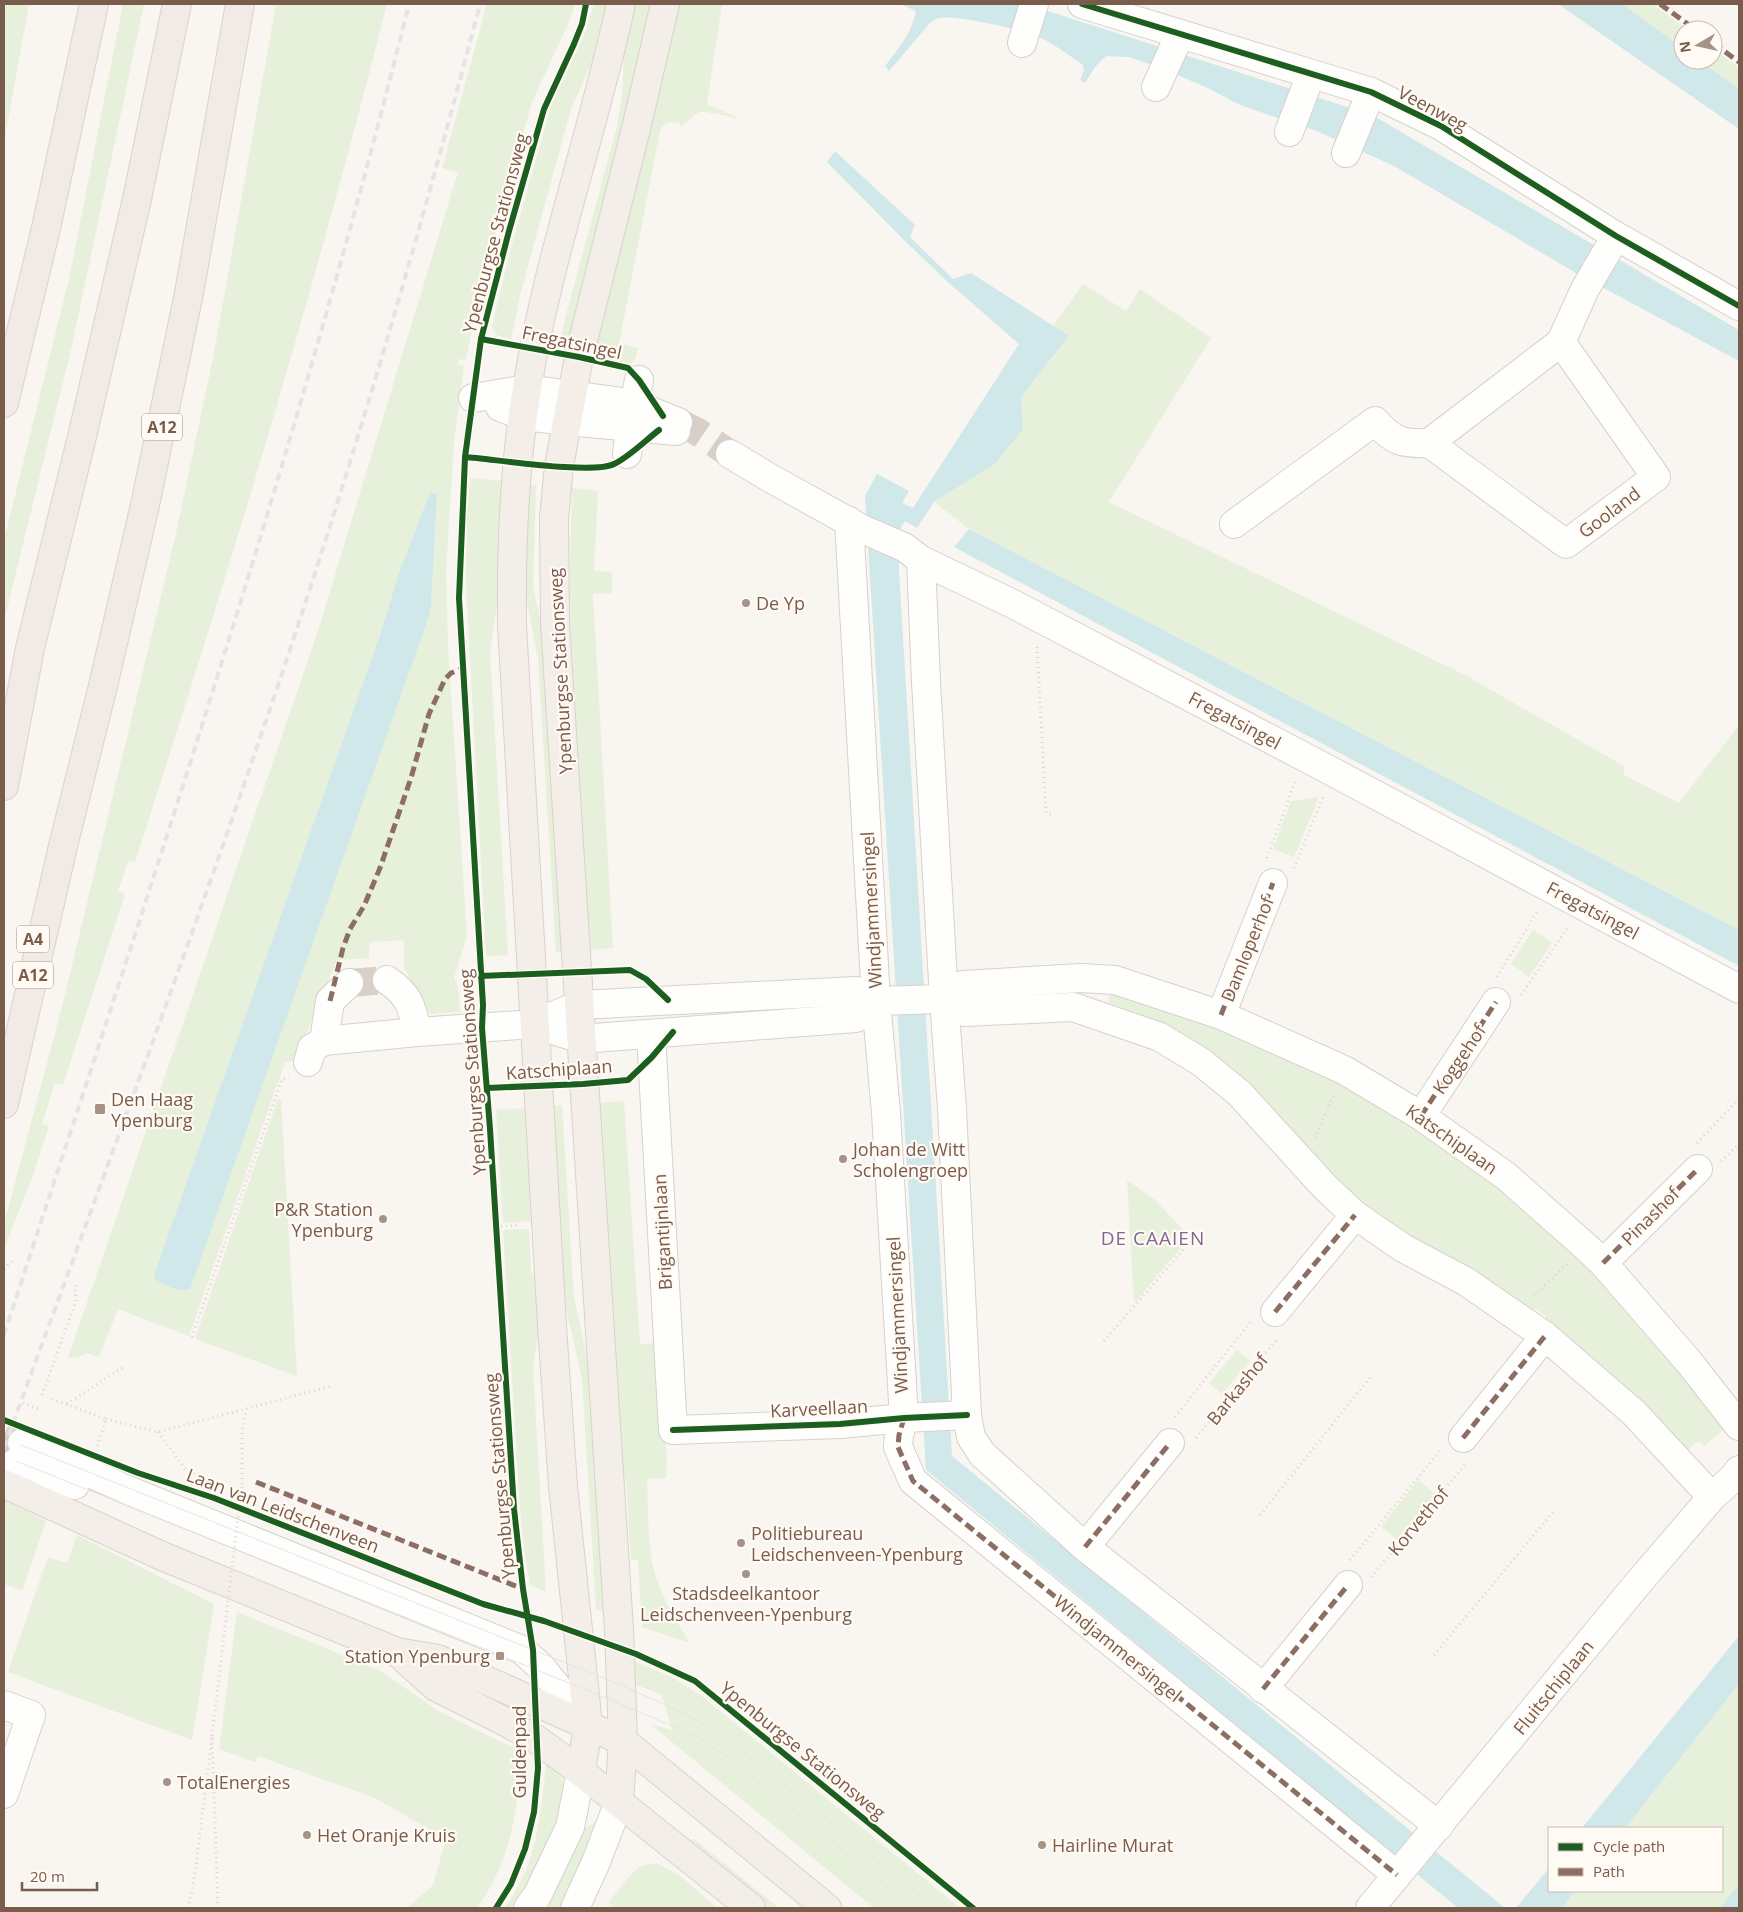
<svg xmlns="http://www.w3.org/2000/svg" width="1743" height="1912" font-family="'Open Sans',sans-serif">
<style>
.green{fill:#e7f0db;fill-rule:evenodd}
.water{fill:#d0e8ea}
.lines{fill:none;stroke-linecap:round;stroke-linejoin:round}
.minor-tunnel{stroke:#d9cfc7;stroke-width:28;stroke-dasharray:28 14;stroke-linecap:butt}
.minor-casing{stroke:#d7d1cb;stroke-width:30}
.major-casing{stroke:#dad1cc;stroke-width:30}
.highway-casing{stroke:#dad1cc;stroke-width:30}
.path{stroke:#dcd5d0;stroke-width:3;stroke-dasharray:1 4;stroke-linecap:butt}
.minor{stroke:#fefefd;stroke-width:28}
.major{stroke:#f3eee8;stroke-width:28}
.highway{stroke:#f2eae7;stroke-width:28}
.tram{stroke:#e6e3e7;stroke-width:1}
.rail{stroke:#e6e3e7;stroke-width:4;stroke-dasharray:8 5;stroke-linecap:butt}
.path-bridge{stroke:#dcd5d0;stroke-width:3;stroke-dasharray:1 4;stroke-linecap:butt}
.quiet{stroke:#8d6e63;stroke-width:5;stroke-dasharray:10 5;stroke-linecap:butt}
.cycleway-casing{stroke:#fffaf3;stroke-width:9}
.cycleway{stroke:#1b5e20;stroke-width:6}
.poi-dot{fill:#a69286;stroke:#fffaf3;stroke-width:2}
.labels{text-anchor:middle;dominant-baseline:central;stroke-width:4.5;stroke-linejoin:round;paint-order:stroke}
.shield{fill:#fffaf3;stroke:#a28b7f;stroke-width:1}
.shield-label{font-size:16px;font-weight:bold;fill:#7a5c4d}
.street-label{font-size:18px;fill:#7a5c4d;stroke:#fffaf3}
.poi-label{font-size:18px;fill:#7a5c4d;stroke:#fffaf3;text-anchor:start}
.neighbourhood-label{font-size:19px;letter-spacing:1px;fill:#846695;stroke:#fffaf3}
</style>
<rect width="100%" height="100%" fill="#f9f5f0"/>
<g class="green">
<path d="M 4,4 L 29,4 L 4,142 Z"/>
<path d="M 123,4 L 144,4 L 72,345 L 4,621 L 4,540 L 69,279 Z"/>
<path d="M 276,4 L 387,4 C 314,293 227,578 135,862 L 128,861 L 118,891 L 125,894 L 63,1085 L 55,1083 L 42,1124 L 49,1126 L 33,1175 L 4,1249 L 4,1224 L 62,1007 L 175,538 L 214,353 Z"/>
<path d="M 487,4 L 575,4 L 569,22 L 532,102 L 481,284 L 466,360 L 459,359 L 458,364 L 464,366 L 454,442 L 446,571 L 448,647 L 467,936 L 454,978 L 458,987 L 460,1012 L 431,1014 L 426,1010 L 404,967 L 404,940 L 369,942 L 369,958 L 337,960 L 307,1032 L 298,1049 L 298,1060 L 285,1062 L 189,1336 L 118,1309 L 99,1357 L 86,1353 L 79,1357 L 68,1358 L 317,634 L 458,172 L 442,168 ZM 430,492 L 435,492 L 437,494 L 431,606 L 417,647 L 378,641 L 399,573 Z"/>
<path d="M 594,4 L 609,4 L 598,48 L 571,109 L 520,295 L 511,339 C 502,337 494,337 492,326 L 511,248 L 551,106 L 585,33 Z"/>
<path d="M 634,4 L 653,4 L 641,59 L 567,350 L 558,348 L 566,315 L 618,123 L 622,94 L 624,53 Z"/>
<path d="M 678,4 L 722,4 L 707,104 L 736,117 L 735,119 L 728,116 L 700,111 L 681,126 L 679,122 C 671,122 664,122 660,130 L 619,344 L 638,348 C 636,356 636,362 627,365 L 591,355 Z"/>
<path d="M 1622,4 L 1652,4 L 1688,30 L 1683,30 L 1683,48 Z"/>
<path d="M 1713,49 L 1739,68 L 1739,89 L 1699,60 L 1713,60 Z"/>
<path d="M 1083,284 L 1126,311 L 1140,289 L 1211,338 L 1109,502 L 1465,675 L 1624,766 L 1624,775 L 1679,803 L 1739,725 L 1739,930 L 969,529 L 934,502 L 996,463 L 1023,429 L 1021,397 L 1069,336 L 1053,326 Z"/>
<path d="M 470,478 L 503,481 L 499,591 L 490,652 L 508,955 L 486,956 L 466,584 L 467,520 Z"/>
<path d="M 527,484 L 536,485 L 533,586 L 547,654 L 565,951 L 556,952 L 538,658 L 525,593 Z"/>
<path d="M 572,488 L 598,491 L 594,571 L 612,572 L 612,593 L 593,594 L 613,948 L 589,950 L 569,601 Z"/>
<path d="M 1319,797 L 1294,857 L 1273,849 L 1291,801 Z"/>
<path d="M 1533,930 L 1552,943 L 1529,977 L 1511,964 Z"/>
<path d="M 1112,985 L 1226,1024 L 1355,1088 L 1470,1159 L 1587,1261 L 1724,1429 L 1704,1446 L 1698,1441 L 1684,1453 L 1541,1324 L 1546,1316 L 1534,1308 L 1528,1316 L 1357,1207 L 1240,1085 L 1106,1014 Z"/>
<path d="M 278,1099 L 281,1100 L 297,1376 L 195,1339 Z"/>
<path d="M 624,1101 L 640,1344 L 660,1343 L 667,1464 L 666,1478 L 647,1479 C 648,1505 648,1531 651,1556 C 656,1588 673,1616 690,1643 L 642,1627 L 638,1560 L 631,1559 L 626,1481 L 621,1481 L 599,1103 Z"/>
<path d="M 562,1105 L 574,1298 L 590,1371 L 605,1612 L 596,1609 L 582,1379 L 566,1307 L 564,1285 L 553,1106 Z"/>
<path d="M 529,1108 L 536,1221 L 503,1223 L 496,1110 Z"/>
<path d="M 1127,1180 L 1155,1200 L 1190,1237 L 1134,1303 Z"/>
<path d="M 529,1229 L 531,1273 L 539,1273 L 541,1314 L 533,1369 L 546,1592 L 530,1585 L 523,1543 L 519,1492 L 503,1230 Z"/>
<path d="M 1237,1350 L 1250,1361 L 1222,1394 L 1209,1383 Z"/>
<path d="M 1418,1480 L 1435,1494 L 1398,1540 L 1381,1527 Z"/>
<path d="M 4,1500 L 46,1521 L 22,1591 L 4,1584 Z"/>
<path d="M 77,1535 L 214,1604 L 192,1740 L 8,1672 L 48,1557 L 67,1563 Z"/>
<path d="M 237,1612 L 379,1670 L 440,1712 L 516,1749 L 513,1756 L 521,1759 C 518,1813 509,1864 477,1908 L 407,1908 L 433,1885 L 446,1839 L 375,1798 L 258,1756 L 255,1762 L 219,1749 Z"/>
<path d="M 633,1661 L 672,1677 L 703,1697 L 960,1908 L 874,1908 L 650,1724 L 672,1730 L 662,1695 L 634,1684 Z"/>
<path d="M 1739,1684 L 1739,1884 L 1720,1908 L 1562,1908 L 1575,1891 L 1722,1891 L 1722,1828 L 1625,1828 Z"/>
<path d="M 546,1764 C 560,1771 565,1783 568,1798 L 520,1908 L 505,1908 C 515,1891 526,1874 531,1856 C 540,1826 543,1795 546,1764 Z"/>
<path d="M 596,1821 C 586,1851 578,1884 558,1908 L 539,1908 L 584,1829 Z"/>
<path d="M 694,1839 L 779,1908 L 768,1908 L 690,1843 L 690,1840 Z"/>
<path d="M 656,1863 L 679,1875 L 717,1908 L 613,1908 L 609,1902 L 629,1877 L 640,1866 Z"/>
</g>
<g class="water">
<path d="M 900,4 L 1026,4 L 1372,115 L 1739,330 L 1739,361 L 1576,273 L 1394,166 L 1319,132 L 1240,105 L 1208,88 L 1158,67 L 1129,57 L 1106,56 L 1095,67 L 1085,83 L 1080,80 L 1084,70 L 1083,65 C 1067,54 1052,42 1034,35 C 1017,29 957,15 940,18 C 936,18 933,21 930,23 L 889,71 L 885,66 C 898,49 912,33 916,11 Z"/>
<path d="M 1558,4 L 1622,4 L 1683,48 L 1683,60 L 1699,60 L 1739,89 L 1739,129 Z"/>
<path d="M 835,151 L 915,225 L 910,237 L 953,279 L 971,273 L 1069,336 L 1021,397 L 1023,429 L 996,463 L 934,502 L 917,528 L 905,521 L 899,530 L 899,570 L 952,1456 L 1505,1908 L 1458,1908 L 926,1470 L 865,496 L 877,474 L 909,491 L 902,503 L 913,508 L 1019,344 L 949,283 L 906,242 L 827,162 Z"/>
<path d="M 430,492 L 437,494 L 431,606 L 428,619 L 190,1289 C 178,1293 165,1285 155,1279 L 154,1275 L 378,641 L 399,573 Z"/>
<path d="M 969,529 L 1739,930 L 1739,966 L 954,547 Z"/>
<path d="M 1739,1636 L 1739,1684 L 1625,1828 L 1582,1828 Z"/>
<path d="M 1549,1868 L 1549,1891 L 1575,1891 L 1562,1908 L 1516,1908 Z"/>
<path d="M 1739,1884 L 1739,1908 L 1720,1908 Z"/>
</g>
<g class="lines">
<g class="minor-tunnel">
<path d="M 678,422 L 698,432 L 730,454"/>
<path d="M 349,983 L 387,980"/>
<path d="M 4,1436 L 22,1443"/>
</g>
<g class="minor-casing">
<g id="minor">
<path d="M 1082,4 L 1371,92 L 1441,126 L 1616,236 L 1739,306"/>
<path d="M 1022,43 L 1034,4"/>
<path d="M 1156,87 L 1180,34"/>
<path d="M 1289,132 L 1311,74"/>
<path d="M 1346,153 L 1371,92"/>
<path d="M 473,398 L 527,389 L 630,403 L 678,422"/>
<path d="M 500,407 L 524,416 L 568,421 L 676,431"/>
<path d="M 1429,443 L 1566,544 L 1656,477 L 1561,342"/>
<path d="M 627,454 L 630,427 L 639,380"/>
<path d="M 730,454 L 770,478 L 862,529 L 904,547 L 921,560 L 1013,604 L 1333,772 L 1739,989"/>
<path d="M 849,521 L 876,1001 L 886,1113 L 904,1418 L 899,1435 L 898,1447 L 913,1481 L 1397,1875"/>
<path d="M 1234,524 L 1375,421 C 1394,442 1402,444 1429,443 L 1561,342 L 1585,289 L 1616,236"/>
<path d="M 921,560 L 926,682 L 944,999 L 952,1109 L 967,1415 L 971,1437 L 982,1454 L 1085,1547 L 1439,1826"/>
<path d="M 387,980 C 409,995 412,1006 417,1032"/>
<path d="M 944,999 L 963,985 L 1081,978 L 1115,980 L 1221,1015 L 1344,1070 L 1421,1116 L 1506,1176 L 1585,1246 L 1603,1263 L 1689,1362 L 1739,1426"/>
<path d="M 1221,1015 L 1273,883"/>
<path d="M 534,1024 L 581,1039 L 856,1018 L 876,1001"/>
<path d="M 651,1034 L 673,1430 L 840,1424 L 904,1418 L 967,1415"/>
<path d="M 324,1041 L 330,1001 L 349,983"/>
<path d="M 308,1062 L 312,1048 L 324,1041 L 417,1032 L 534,1024 L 579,1005 L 855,991 L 876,1001 L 944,999 L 965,1012 L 1073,1007 L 1160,1037 L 1201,1062 L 1239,1093 L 1325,1187 L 1355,1215 L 1403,1248 L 1465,1281 L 1545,1336 L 1634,1413 L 1712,1497"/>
<path d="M 1421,1116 L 1496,1002"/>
<path d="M 1603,1263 L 1698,1169"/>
<path d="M 1275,1312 L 1355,1215"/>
<path d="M 1463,1438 L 1545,1336"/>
<path d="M 22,1443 L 130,1491 L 522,1650 L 541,1667 L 588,1725"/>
<path d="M 15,1463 L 75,1485"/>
<path d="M 1085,1547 L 1170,1443"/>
<path d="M 1263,1689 L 1348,1585"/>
<path d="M 4,1705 L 31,1715 L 4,1794"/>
<path d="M 528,1908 L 537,1896 L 570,1827 L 581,1772"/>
<path d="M 575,1908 L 596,1862 L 619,1802"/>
<path d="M 1370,1908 L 1639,1582 L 1712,1497 L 1733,1478 L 1739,1470"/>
</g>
</g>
<g class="major-casing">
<g id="major">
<path d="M 7,1485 L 162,1556 L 397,1652 L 438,1659 L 623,1741 L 827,1908"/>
<path d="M 397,1652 L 436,1687 L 500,1719 L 536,1739 L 581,1772 L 751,1908"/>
<path d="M 581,1772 L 588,1725 L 563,1486 L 552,1326 L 512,625 C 511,545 514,467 527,388 C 548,258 593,133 621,4"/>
<path d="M 619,1802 L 623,1741 L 619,1630 L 555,623 L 554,518 L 559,466 L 579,357 L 636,129 L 665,4"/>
</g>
</g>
<g class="highway-casing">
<g id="highway">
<path d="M 4,403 L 46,228 L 94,4"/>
<path d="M 4,786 L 30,648 L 81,441 L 137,199 L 177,4"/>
<path d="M 4,1104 L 63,846 L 103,686 L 145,505 L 189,293 L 240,4"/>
</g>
</g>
<g class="path">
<path d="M 1037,647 L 1046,813 L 1054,815"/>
<path d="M 1267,858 L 1295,782"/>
<path d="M 1294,868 L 1324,795"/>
<path d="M 1497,977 L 1538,910"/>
<path d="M 1521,995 L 1569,926"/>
<path d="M 1315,1138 L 1334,1094"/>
<path d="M 1697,1143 L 1739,1099"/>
<path d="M 1721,1161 L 1739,1144"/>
<path d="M 496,1227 L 520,1225"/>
<path d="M 4,1269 L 13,1260"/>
<path d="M 1534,1296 L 1567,1264"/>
<path d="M 192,1337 L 282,1079 L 289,1078"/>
<path d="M 1104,1341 L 1196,1235"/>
<path d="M 42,1395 L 76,1301 L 75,1281"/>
<path d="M 52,1399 L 106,1419 L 97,1447"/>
<path d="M 23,1403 L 41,1410"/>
<path d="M 67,1404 L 125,1366"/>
<path d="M 1175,1417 L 1252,1320"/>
<path d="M 106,1419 L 158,1432 L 332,1386"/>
<path d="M 158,1432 L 187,1471 L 218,1482"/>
<path d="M 1196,1438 L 1278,1338"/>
<path d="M 242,1484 L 242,1434 L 246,1409"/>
<path d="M 1260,1515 L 1372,1375"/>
<path d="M 1350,1560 L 1440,1451"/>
<path d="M 1371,1577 L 1465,1465"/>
<path d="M 1434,1655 L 1553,1512"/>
<path d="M 188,1908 L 194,1881 L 212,1736 L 218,1908"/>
</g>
<use href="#minor" class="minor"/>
<use href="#major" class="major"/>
<use href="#highway" class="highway"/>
<g class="tram">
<path d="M 21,1445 L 621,1685 L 683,1713 L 720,1734 L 754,1760 L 935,1908"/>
<path d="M 16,1461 L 584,1689 L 696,1736 L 726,1756 L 764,1786 L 913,1908"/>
</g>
<g class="rail">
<path d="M 4,1335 C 148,894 297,454 409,4"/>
<path d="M 4,1448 C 95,1199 188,951 273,700 C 351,470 419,238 480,4"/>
</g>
<path class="path-bridge" d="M 212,1736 L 242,1484"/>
<g class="quiet">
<path d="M 1660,4 L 1696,30"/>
<path d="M 1713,43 L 1739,62"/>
<path d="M 330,1001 L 343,948 L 350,929 L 364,906 L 380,868 L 411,778 L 429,714 L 445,679 L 451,673 L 463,668"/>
<path d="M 1221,1015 L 1273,883"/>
<path d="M 1421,1116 L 1496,1002"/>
<path d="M 1603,1263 L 1698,1169"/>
<path d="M 1275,1312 L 1355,1215"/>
<path d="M 904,1418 L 899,1435 L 898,1447 L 913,1481 L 1397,1875"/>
<path d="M 1463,1438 L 1545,1336"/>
<path d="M 256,1482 L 523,1589"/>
<path d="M 1085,1547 L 1170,1443"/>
<path d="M 1263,1689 L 1348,1585"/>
</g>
<g class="cycleway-casing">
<g id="cycleway">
<path d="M 1082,4 L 1371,92 L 1441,126 L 1616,236 L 1739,306"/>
<path d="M 481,339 L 579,357 L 628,368 L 639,380 L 663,416"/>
<path d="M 465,457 C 494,459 592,475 614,464 C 629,457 646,440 659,430"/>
<path d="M 480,976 L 630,970 L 646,979 L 668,1000"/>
<path d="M 487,1088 L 583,1084 L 628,1080 L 652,1057 L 673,1032"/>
<path d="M 4,1420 L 138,1473 L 214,1498 L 483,1604 L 544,1621 L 636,1654 L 695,1681 L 973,1908"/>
<path d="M 673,1430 L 840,1424 L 904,1418 L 967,1415"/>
<path d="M 496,1908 L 511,1884 L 525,1849 L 534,1812 L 538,1768 L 533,1650 L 523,1589 L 514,1509 L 490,1129 L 482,1028 L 483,1005 L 459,598 L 465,457 L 481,339 L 509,231 L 544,109 L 574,44 L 582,24 L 586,4"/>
</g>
</g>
<use href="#cycleway" class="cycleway"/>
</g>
<g class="poi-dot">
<circle cx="746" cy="603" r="5"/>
<rect x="94" y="1103" width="12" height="12" rx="2.5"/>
<circle cx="843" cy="1159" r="5"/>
<circle cx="383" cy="1219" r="5"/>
<circle cx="741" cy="1543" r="5"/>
<circle cx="746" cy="1574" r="5"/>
<rect x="495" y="1651" width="10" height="10" rx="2.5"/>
<circle cx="167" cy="1782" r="5"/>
<circle cx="307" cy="1835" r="5"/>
<circle cx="1042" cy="1845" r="5"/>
</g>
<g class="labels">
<g class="shield">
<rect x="142" y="413.5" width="40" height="27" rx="4"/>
<rect x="17" y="925.5" width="32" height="27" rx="4"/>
<rect x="13" y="961.5" width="40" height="27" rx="4"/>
</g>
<g class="shield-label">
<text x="162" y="427">A12</text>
<text x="33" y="939">A4</text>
<text x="33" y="975">A12</text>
</g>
<g class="street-label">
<text transform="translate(1433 108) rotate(28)">Veenweg</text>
<text transform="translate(495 233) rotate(-75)">Ypenburgse Stationsweg</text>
<text transform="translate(572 342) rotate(12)">Fregatsingel</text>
<text transform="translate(1609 512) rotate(-37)">Gooland</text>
<text transform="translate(560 671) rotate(-93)">Ypenburgse Stationsweg</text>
<text transform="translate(1235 720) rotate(28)">Fregatsingel</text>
<text transform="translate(871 910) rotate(-93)">Windjammersingel</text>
<text transform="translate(1593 910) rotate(28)">Fregatsingel</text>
<text transform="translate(1247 949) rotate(-68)">Damloperhof</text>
<text transform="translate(1459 1059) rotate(-56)">Koggehof</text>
<text transform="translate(559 1069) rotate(-4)">Katschiplaan</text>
<text transform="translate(472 1072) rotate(-94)">Ypenburgse Stationsweg</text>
<text transform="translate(1452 1139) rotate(35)">Katschiplaan</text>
<text transform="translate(1650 1216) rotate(-45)">Pinashof</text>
<text transform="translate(662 1232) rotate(-93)">Brigantijnlaan</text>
<text transform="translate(897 1315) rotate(-93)">Windjammersingel</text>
<text transform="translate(1237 1389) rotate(-51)">Barkashof</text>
<text transform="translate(819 1408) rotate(-3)">Karveellaan</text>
<text transform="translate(499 1476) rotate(-95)">Ypenburgse Stationsweg</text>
<text transform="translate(283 1510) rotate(21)">Laan van Leidschenveen</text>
<text transform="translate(1418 1521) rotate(-50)">Korvethof</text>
<text transform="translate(1118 1648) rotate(39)">Windjammersingel</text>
<text transform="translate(1553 1687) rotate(-51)">Fluitschiplaan</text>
<text transform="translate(803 1750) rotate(39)">Ypenburgse Stationsweg</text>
<text transform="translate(519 1752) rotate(-90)">Guldenpad</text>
</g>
<g class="poi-label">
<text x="756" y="603">De Yp</text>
<text x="111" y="1099">Den Haag<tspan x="111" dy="21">Ypenburg</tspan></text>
<text x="853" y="1149">Johan de Witt<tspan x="853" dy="21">Scholengroep</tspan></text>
<text x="373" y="1209" text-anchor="end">P&amp;R Station<tspan x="373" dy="21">Ypenburg</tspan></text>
<text x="751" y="1533">Politiebureau<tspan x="751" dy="21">Leidschenveen-Ypenburg</tspan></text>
<text x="746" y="1593" text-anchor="middle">Stadsdeelkantoor<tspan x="746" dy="21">Leidschenveen-Ypenburg</tspan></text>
<text x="490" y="1656" text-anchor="end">Station Ypenburg</text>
<text x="177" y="1782">TotalEnergies</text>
<text x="317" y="1835">Het Oranje Kruis</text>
<text x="1052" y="1845">Hairline Murat</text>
</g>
<g class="neighbourhood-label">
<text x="1153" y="1238">DE CAAIEN</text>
</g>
</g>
<rect width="1743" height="1912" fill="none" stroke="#7a5c4d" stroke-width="10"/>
<rect x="1548" y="1827" width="175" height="65" fill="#fffaf3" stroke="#cabbb1"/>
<rect x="1558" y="1843" width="25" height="8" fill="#1b5e20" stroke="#cabbb1"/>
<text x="1593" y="1852" font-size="15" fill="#7a5c4d">Cycle path</text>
<rect x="1558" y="1868" width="25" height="8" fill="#8d6e63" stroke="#cabbb1"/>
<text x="1593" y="1877" font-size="15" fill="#7a5c4d">Path</text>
<g transform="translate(1698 45) rotate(261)"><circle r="24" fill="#fffaf3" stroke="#cabbb1"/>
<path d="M0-4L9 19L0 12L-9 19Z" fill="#a69286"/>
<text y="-8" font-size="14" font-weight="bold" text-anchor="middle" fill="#7a5c4d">N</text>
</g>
<path d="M22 1882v8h75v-8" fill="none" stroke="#7a5c4d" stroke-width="2.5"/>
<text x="30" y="1882" font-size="15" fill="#7a5c4d" stroke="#fffaf3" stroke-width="4" paint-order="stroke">20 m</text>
</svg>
